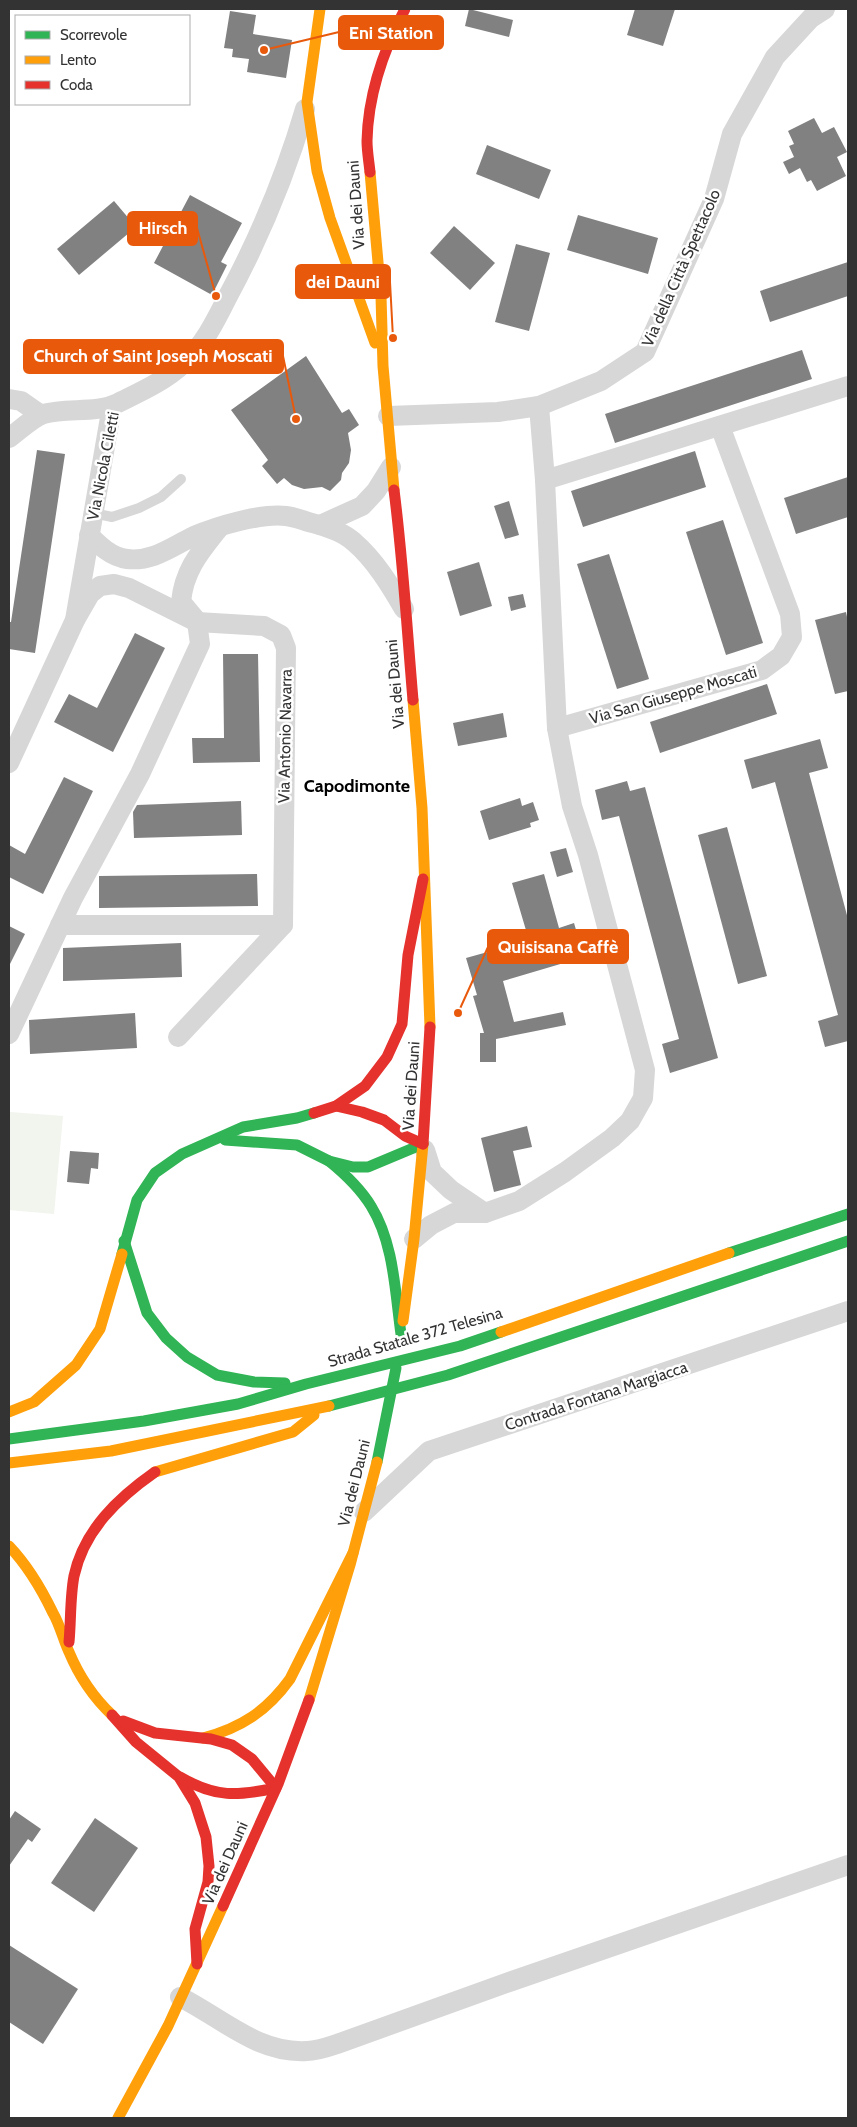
<svg xmlns="http://www.w3.org/2000/svg" width="857" height="2127" font-family="Cabin,sans-serif">
<style>
.green{fill:#f1f5ed}
.building{fill:#818181}
.lines{fill:none;stroke-linecap:round;stroke-linejoin:round}
.lane{stroke:#d7d7d7;stroke-width:10}
.street{stroke:#d7d7d7;stroke-width:20}
.fast{stroke:#30b455;stroke-width:11}
.slow{stroke:#ff9f0a;stroke-width:11}
.jam{stroke:#e5322d;stroke-width:11}
.labels{text-anchor:middle;dominant-baseline:central;stroke-width:5;stroke-linejoin:round;paint-order:stroke}
.street-label{font-size:16px;fill:#333;stroke:#fff}
.neighbourhood-label{font-size:18px;font-weight:bold;fill:#000;stroke:#fff}
.leader{fill:none;stroke:#e8590c;stroke-width:2}
.callout-dot{fill:#e8590c;stroke:#fff;stroke-width:2}
.callout{fill:#e8590c;stroke:#e8590c;stroke-width:2}
.callout-label{font-size:18px;text-anchor:middle;font-weight:bold;fill:#fff}
</style>
<rect width="100%" height="100%" fill="#fff"/>
<path class="green" d="M 10,1112 L 63,1116 L 54,1214 L 9,1210 Z"/>
<g class="building">
<path d="M 469,9 L 513,20 L 509,37 L 465,26 Z"/>
<path d="M 635,9 L 675,9 L 663,46 L 627,35 Z"/>
<path d="M 230,11 L 256,15 L 253,34 L 292,40 L 286,78 L 247,72 L 249,59 L 232,57 L 233,49 L 224,48 Z"/>
<path d="M 814,118 L 822,133 L 834,127 L 847,152 L 837,157 L 846,176 L 817,191 L 811,180 L 807,182 L 800,168 L 789,174 L 783,162 L 794,157 L 789,146 L 794,144 L 788,131 Z"/>
<path d="M 487,145 L 551,170 L 539,199 L 476,174 Z"/>
<path d="M 190,195 L 242,223 L 221,262 L 227,265 L 212,295 L 154,263 Z"/>
<path d="M 114,201 L 136,227 L 79,275 L 57,249 Z"/>
<path d="M 578,215 L 658,238 L 648,274 L 567,250 Z"/>
<path d="M 454,226 L 495,263 L 470,290 L 430,253 Z"/>
<path d="M 516,244 L 550,253 L 529,331 L 495,322 Z"/>
<path d="M 848,262 L 848,296 L 770,322 L 760,291 Z"/>
<path d="M 802,350 L 812,379 L 615,443 L 605,414 Z"/>
<path d="M 306,356 L 342,413 L 349,409 L 359,425 L 348,433 L 351,450 L 349,463 L 342,473 L 341,480 L 330,491 L 322,487 L 304,489 L 292,485 L 284,478 L 277,484 L 262,466 L 268,460 L 231,410 Z"/>
<path d="M 37,450 L 65,454 L 35,653 L 9,649 L 9,622 L 11,622 Z"/>
<path d="M 695,451 L 706,487 L 583,527 L 571,491 Z"/>
<path d="M 848,477 L 848,517 L 796,534 L 784,498 Z"/>
<path d="M 509,501 L 519,535 L 505,539 L 494,506 Z"/>
<path d="M 723,520 L 763,643 L 726,655 L 686,532 Z"/>
<path d="M 609,554 L 649,679 L 617,689 L 577,564 Z"/>
<path d="M 479,562 L 492,606 L 460,616 L 447,572 Z"/>
<path d="M 523,594 L 526,607 L 511,611 L 508,597 Z"/>
<path d="M 846,612 L 848,622 L 848,691 L 835,694 L 815,620 Z"/>
<path d="M 135,633 L 165,648 L 113,752 L 54,722 L 69,694 L 97,708 Z"/>
<path d="M 223,654 L 258,654 L 260,762 L 193,763 L 192,738 L 224,738 Z"/>
<path d="M 767,684 L 777,714 L 660,753 L 650,722 Z"/>
<path d="M 503,713 L 507,737 L 458,746 L 453,723 Z"/>
<path d="M 820,739 L 828,768 L 809,773 L 848,919 L 848,1041 L 825,1047 L 818,1021 L 838,1015 L 775,782 L 752,789 L 744,760 Z"/>
<path d="M 64,777 L 93,791 L 43,894 L 9,877 L 9,845 L 25,854 Z"/>
<path d="M 627,781 L 630,791 L 645,787 L 718,1058 L 670,1073 L 662,1044 L 679,1039 L 619,816 L 602,820 L 595,790 Z"/>
<path d="M 520,798 L 522,806 L 533,802 L 539,820 L 530,823 L 531,827 L 489,840 L 480,811 Z"/>
<path d="M 241,801 L 242,835 L 134,838 L 133,812 L 137,805 Z"/>
<path d="M 727,827 L 767,976 L 738,984 L 698,835 Z"/>
<path d="M 566,848 L 573,872 L 557,877 L 550,852 Z"/>
<path d="M 257,874 L 258,906 L 99,908 L 99,876 Z"/>
<path d="M 544,874 L 559,928 L 574,923 L 584,957 L 503,981 L 514,1022 L 563,1012 L 566,1025 L 496,1039 L 496,1062 L 480,1062 L 480,1033 L 484,1033 L 473,996 L 477,995 L 466,958 L 513,945 L 512,941 L 528,937 L 512,883 Z"/>
<path d="M 9,926 L 25,934 L 9,966 Z"/>
<path d="M 181,943 L 182,977 L 63,981 L 63,948 Z"/>
<path d="M 135,1013 L 137,1048 L 30,1054 L 29,1020 Z"/>
<path d="M 527,1126 L 532,1147 L 513,1151 L 521,1185 L 494,1192 L 481,1138 Z"/>
<path d="M 70,1151 L 99,1153 L 98,1169 L 91,1168 L 89,1184 L 67,1182 Z"/>
<path d="M 15,1811 L 41,1829 L 32,1842 L 28,1839 L 9,1866 L 9,1820 Z"/>
<path d="M 95,1818 L 138,1848 L 94,1912 L 51,1883 Z"/>
<path d="M 9,1945 L 78,1989 L 43,2044 L 9,2022 Z"/>
</g>
<g class="lines">
<path class="lane" d="M 93,513 L 112,517 L 139,508 L 161,497 L 181,479"/>
<g class="street">
<path d="M 9,399 L 21,401 L 41,415"/>
<path d="M 388,416 L 498,412 L 539,406 L 601,381 L 645,352 L 714,199 L 732,134 L 775,57 L 811,18 L 825,9"/>
<path d="M 9,438 C 19,431 32,418 43,414 C 68,407 95,414 118,403 C 140,392 165,381 183,364 C 203,346 215,322 227,298 C 261,235 285,177 305,109"/>
<path d="M 545,480 L 848,386"/>
<path d="M 320,525 L 362,506 L 376,491 L 391,467"/>
<path d="M 89,535 C 99,545 111,557 127,559 C 153,562 171,547 194,536 C 217,526 261,513 286,516 C 296,517 306,522 316,524 C 329,528 343,532 354,542 C 375,560 390,585 404,609"/>
<path d="M 75,620 L 90,594 L 100,586 L 114,584 L 129,588 L 197,622 L 264,626 L 281,635 L 286,648 L 283,925 L 178,1037"/>
<path d="M 196,620 L 181,602 C 184,570 200,552 219,528"/>
<path d="M 557,728 L 762,670 L 781,656 L 792,637 L 790,614 L 720,426"/>
<path d="M 9,763 L 75,620 L 112,406"/>
<path d="M 60,925 L 283,925"/>
<path d="M 9,1034 L 73,898 L 140,774 L 200,644 L 197,622"/>
<path d="M 425,1150 L 432,1172 L 451,1190 L 485,1213"/>
<path d="M 414,1239 L 431,1225 L 454,1213 L 485,1213 L 519,1201 L 565,1172 L 612,1138 L 630,1121 L 643,1098 L 645,1070 L 588,855 L 572,806 L 557,728 L 545,480 L 539,406"/>
<path d="M 364,1512 L 429,1451 L 848,1311"/>
<path d="M 180,1997 C 222,2018 258,2054 307,2051 C 317,2051 328,2047 337,2044 L 512,1981 L 848,1865"/>
</g>
<g class="fast">
<path d="M 225,1140 L 297,1145 L 329,1161 L 353,1167 L 368,1167 L 423,1144"/>
<path d="M 329,1161 C 345,1174 360,1188 371,1206 C 394,1243 395,1292 401,1334"/>
<path d="M 124,1241 L 147,1313 L 166,1338 L 187,1357 L 217,1375 L 254,1382 L 285,1383"/>
<path d="M 729,1253 L 848,1214"/>
<path d="M 122,1254 L 137,1200 L 155,1173 L 182,1154 L 243,1127 L 297,1118 L 314,1113"/>
<path d="M 329,1406 L 448,1375 L 848,1241"/>
<path d="M 9,1439 L 144,1421 L 238,1404 L 306,1384 L 460,1346 L 501,1332"/>
<path d="M 377,1462 L 396,1368"/>
</g>
<g class="slow">
<path d="M 320,9 L 307,102 L 317,171 L 330,218 L 375,343"/>
<path d="M 370,172 L 381,296 L 383,366 L 394,490"/>
<path d="M 413,700 L 422,808 L 430,1027"/>
<path d="M 403,1321 L 414,1239 L 423,1144"/>
<path d="M 501,1332 L 729,1253"/>
<path d="M 9,1412 L 34,1402 L 76,1365 L 100,1329 L 122,1254"/>
<path d="M 9,1463 L 111,1451 L 329,1406"/>
<path d="M 155,1472 L 293,1432 L 314,1415"/>
<path d="M 9,1546 C 28,1566 41,1588 53,1613 C 60,1625 63,1639 69,1652 C 79,1676 93,1697 112,1715"/>
<path d="M 309,1700 L 350,1565 L 377,1462"/>
<path d="M 203,1738 C 241,1728 267,1711 290,1679 L 353,1553"/>
<path d="M 118,2118 L 168,2026 L 223,1906"/>
</g>
<g class="jam">
<path d="M 370,172 C 369,162 367,151 367,141 C 368,95 384,49 405,9"/>
<path d="M 394,490 C 403,560 407,630 413,700"/>
<path d="M 336,1106 L 362,1112 L 384,1120 L 405,1136 L 423,1144"/>
<path d="M 314,1113 L 336,1106 L 365,1086 L 387,1057 L 402,1024 L 408,955 L 423,879"/>
<path d="M 423,1144 L 430,1027"/>
<path d="M 69,1642 C 71,1621 70,1597 74,1576 C 84,1530 118,1498 155,1472"/>
<path d="M 112,1715 L 136,1742 L 179,1777 L 195,1803 L 206,1837 L 209,1866 L 208,1882 L 195,1929 L 197,1964"/>
<path d="M 123,1721 L 155,1733 L 211,1739 L 232,1745 L 252,1759 L 276,1788 C 237,1796 216,1798 180,1777"/>
<path d="M 223,1906 L 278,1784 L 309,1700"/>
</g>
</g>
<g class="labels">
<g class="street-label">
<text transform="translate(356 205) rotate(-94)">Via dei Dauni</text>
<text transform="translate(681 268) rotate(-66)">Via della Città Spettacolo</text>
<text transform="translate(103 466) rotate(-79)">Via Nicola Ciletti</text>
<text transform="translate(395 684) rotate(-95)">Via dei Dauni</text>
<text transform="translate(673 695) rotate(-16)">Via San Giuseppe Moscati</text>
<text transform="translate(285 736) rotate(-89)">Via Antonio Navarra</text>
<text transform="translate(411 1086) rotate(-86)">Via dei Dauni</text>
<text transform="translate(415 1337) rotate(-16)">Strada Statale 372 Telesina</text>
<text transform="translate(596 1396) rotate(-18)">Contrada Fontana Margiacca</text>
<text transform="translate(354 1483) rotate(-76)">Via dei Dauni</text>
<text transform="translate(225 1863) rotate(-66)">Via dei Dauni</text>
</g>
<g class="neighbourhood-label">
<text x="357" y="786">Capodimonte</text>
</g>
</g>
<path class="leader" d="M264 50L339 32M216 296L197 228M393 338L390 282M296 419L283 356M458 1013L488 947"/>
<g class="callout-dot">
<circle cx="264" cy="50" r="5"/>
<circle cx="216" cy="296" r="5"/>
<circle cx="393" cy="338" r="5"/>
<circle cx="296" cy="419" r="5"/>
<circle cx="458" cy="1013" r="5"/>
</g>
<g class="callout">
<rect x="339" y="16" width="104" height="33" rx="5"/>
<rect x="128" y="212" width="69" height="33" rx="5"/>
<rect x="296" y="265" width="94" height="33" rx="5"/>
<rect x="24" y="340" width="259" height="33" rx="5"/>
<rect x="488" y="930" width="140" height="33" rx="5"/>
</g>
<g class="callout-label">
<text x="391" y="39">Eni Station</text>
<text x="163" y="234">Hirsch</text>
<text x="343" y="288">dei Dauni</text>
<text x="153" y="362">Church of Saint Joseph Moscati</text>
<text x="558" y="953">Quisisana Caffè</text>
</g>
<rect width="857" height="2127" fill="none" stroke="#333333" stroke-width="20"/>
<rect x="15" y="15" width="175" height="90" fill="#ffffff" stroke="#adadad"/>
<rect x="25" y="31" width="25" height="8" fill="#30b455" stroke="#adadad"/>
<text x="60" y="40" font-size="15" fill="#333333">Scorrevole</text>
<rect x="25" y="56" width="25" height="8" fill="#ff9f0a" stroke="#adadad"/>
<text x="60" y="65" font-size="15" fill="#333333">Lento</text>
<rect x="25" y="81" width="25" height="8" fill="#e5322d" stroke="#adadad"/>
<text x="60" y="90" font-size="15" fill="#333333">Coda</text>
</svg>
